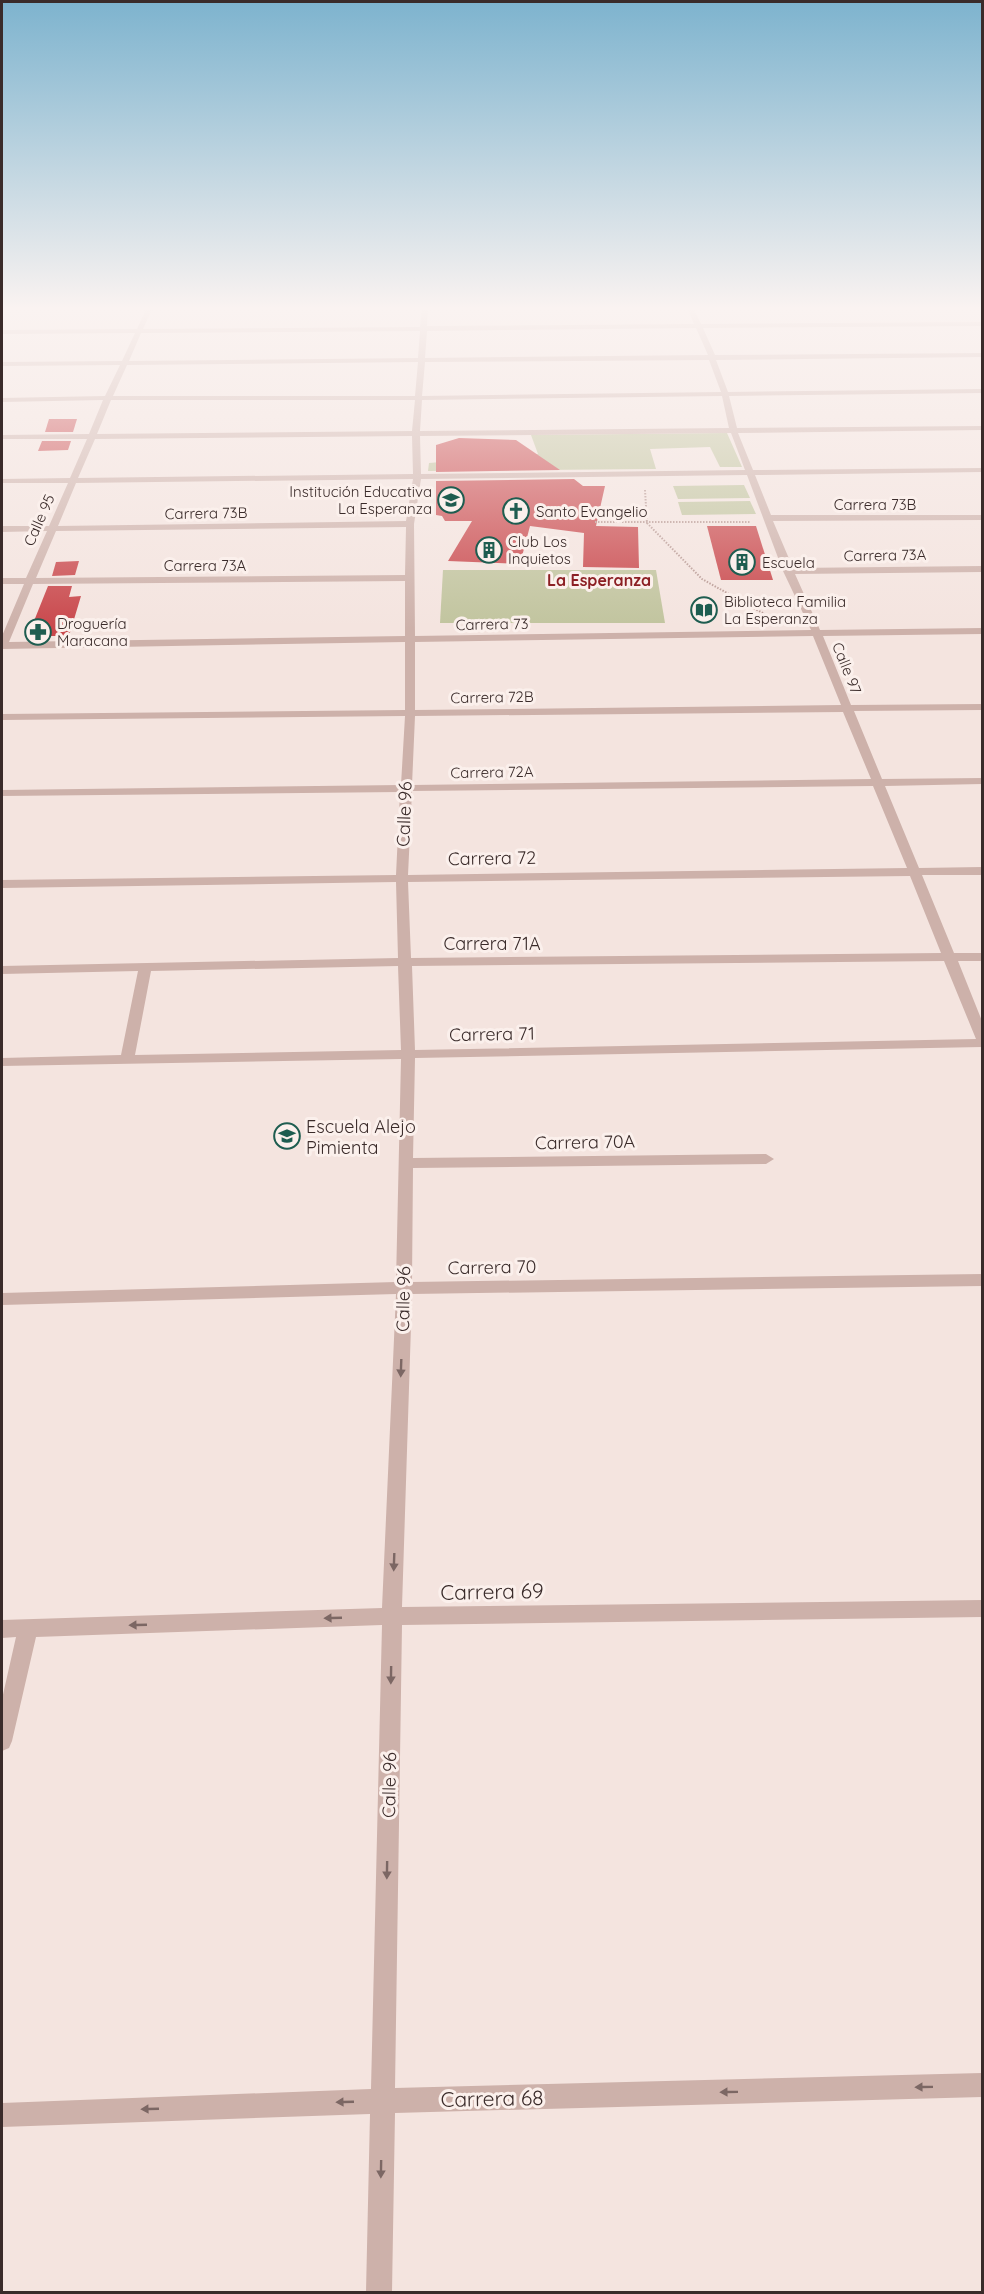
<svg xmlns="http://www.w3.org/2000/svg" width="984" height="2294" font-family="Quicksand,sans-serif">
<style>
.green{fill:#c1c49e}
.building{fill:#c9484c}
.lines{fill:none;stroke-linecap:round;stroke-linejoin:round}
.path{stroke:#b99a94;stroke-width:2;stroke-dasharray:1.5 1.5;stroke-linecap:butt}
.minor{fill:#cdb1aa;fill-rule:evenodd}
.oneway{fill:#7c6764}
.labels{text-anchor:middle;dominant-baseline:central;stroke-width:6;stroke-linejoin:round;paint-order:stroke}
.far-poi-label{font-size:15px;fill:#3a2b2a;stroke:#fbf0ec;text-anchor:start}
.far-street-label{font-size:15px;fill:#3a2b2a;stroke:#fbf0ec}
.far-neighbourhood-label{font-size:16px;font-weight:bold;fill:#8c2024;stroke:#fbf0ec}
.street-label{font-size:18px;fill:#3a2b2a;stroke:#fbf0ec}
.poi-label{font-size:18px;fill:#3a2b2a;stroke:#fbf0ec;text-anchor:start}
.near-street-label{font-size:21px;fill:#3a2b2a;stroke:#fbf0ec}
</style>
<rect width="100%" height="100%" fill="#f4e4df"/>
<g class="green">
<path d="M 727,433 L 742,467 L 720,467 L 710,447 L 650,449 L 656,469 L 428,471 L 429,463 L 538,454 L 531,435 Z"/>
<path d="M 744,485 L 750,498 L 678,499 L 673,486 Z"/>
<path d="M 750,501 L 756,514 L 682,515 L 678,502 Z"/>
<path d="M 443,570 L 656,570 L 665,623 L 440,623 Z"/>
</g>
<g class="building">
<path d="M 49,419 L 77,419 L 73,432 L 45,432 Z"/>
<path d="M 459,438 L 516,440 L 560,470 L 436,472 L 436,445 Z"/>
<path d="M 42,441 L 71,441 L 68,450 L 38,451 Z"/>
<path d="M 574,479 L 583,486 L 605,486 L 596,526 L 638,527 L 639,568 L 583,567 L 584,533 L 530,526 L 520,564 L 448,561 L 472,521 L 445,521 L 442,516 L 436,515 L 436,481 Z"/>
<path d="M 707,526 L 756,526 L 773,580 L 721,580 Z"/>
<path d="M 79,561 L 75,575 L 52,576 L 56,562 Z"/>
<path d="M 48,586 L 72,586 L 69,597 L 81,596 L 69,636 L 28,636 Z"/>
</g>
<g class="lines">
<g class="path">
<path d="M 645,490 L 647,523 L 702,579 L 768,616"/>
<path d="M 595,522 L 750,522"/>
</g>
<path class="minor" d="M 147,307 L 153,307 L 143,329 L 420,327 L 422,307 L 428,307 L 427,326 L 694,324 L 687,307 L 693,307 L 701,324 L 982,322 L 982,326 L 703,328 L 715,355 L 982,353 L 982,357 L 716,360 L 728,392 L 982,389 L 982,393 L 729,396 L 737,428 L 982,426 L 982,430 L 738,433 L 753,470 L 982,468 L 982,472 L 755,475 L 771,515 L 982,515 L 982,520 L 773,521 L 793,568 L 982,566 L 982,572 L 795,574 L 820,630 L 982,628 L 982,634 L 823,636 L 851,705 L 982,704 L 982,710 L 854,711 L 882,779 L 982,778 L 982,784 L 885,786 L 919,868 L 982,867 L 982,875 L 922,875 L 954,953 L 982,953 L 982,961 L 958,961 L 982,1021 L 982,1047 L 415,1058 L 413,1158 L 766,1154 L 774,1159 L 766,1164 L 413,1168 L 412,1282 L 982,1274 L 982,1286 L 412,1294 L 402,1607 L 982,1600 L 982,1617 L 402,1625 L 395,2088 L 982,2073 L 982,2097 L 395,2113 L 392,2292 L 366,2292 L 370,2114 L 2,2127 L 2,2103 L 371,2089 L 382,1625 L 36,1637 L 12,1741 L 9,1748 L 2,1751 L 2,1699 L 16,1637 L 2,1638 L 2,1620 L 382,1608 L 396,1294 L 2,1305 L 2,1293 L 396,1282 L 401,1059 L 2,1066 L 2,1058 L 121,1055 L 138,971 L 2,974 L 2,966 L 398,958 L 396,882 L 2,888 L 2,880 L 396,875 L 400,792 L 2,796 L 2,790 L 401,785 L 405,716 L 2,720 L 2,714 L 405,710 L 405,642 L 2,649 L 2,636 L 24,584 L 2,584 L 2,578 L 26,578 L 47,531 L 2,532 L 2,526 L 49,526 L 68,483 L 2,483 L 2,479 L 70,478 L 87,439 L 2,439 L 2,435 L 89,434 L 103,400 L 2,402 L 2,398 L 105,396 L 120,365 L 2,366 L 2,362 L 122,361 L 135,333 L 2,334 L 2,330 L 137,329 ZM 696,328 L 708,355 L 425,358 L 427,331 ZM 420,331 L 418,358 L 129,361 L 141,333 ZM 709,360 L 721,392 L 422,396 L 425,362 ZM 418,362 L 415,396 L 113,396 L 127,365 ZM 722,396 L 729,428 L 420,431 L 422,400 ZM 111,400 L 415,400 L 412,431 L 97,434 ZM 731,433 L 745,470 L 421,474 L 420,436 ZM 412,436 L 413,474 L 78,478 L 95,439 ZM 747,475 L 783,571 L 811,630 L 415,636 L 414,524 L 421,479 ZM 413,479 L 406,521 L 58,526 L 76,483 ZM 406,527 L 405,575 L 36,578 L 56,531 ZM 405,581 L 405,636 L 9,642 L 33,584 ZM 813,636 L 841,705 L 415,710 L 415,642 ZM 843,712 L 871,779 L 412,785 L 415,716 ZM 873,786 L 907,868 L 408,875 L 412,791 ZM 910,876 L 941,953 L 411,958 L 408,882 ZM 944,961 L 976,1039 L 415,1050 L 412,966 ZM 398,966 L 401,1050 L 135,1055 L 151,971 Z"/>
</g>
<defs><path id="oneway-solid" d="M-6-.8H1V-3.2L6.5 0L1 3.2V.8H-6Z" transform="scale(1.5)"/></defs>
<g class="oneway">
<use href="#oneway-solid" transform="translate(401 1368) rotate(92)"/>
<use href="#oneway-solid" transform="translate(394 1562) rotate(92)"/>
<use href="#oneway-solid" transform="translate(333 1618) rotate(178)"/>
<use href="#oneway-solid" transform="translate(138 1625) rotate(178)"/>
<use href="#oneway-solid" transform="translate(391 1675) rotate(91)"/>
<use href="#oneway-solid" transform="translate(387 1870) rotate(91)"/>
<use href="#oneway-solid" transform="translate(924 2087) rotate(179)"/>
<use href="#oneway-solid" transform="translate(729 2092) rotate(179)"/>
<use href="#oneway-solid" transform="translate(345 2102) rotate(178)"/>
<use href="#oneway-solid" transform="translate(150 2109) rotate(178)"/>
<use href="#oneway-solid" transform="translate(381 2169) rotate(91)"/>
</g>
<linearGradient id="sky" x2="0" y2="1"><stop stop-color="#7db3ce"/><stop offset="0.49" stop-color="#faf3f1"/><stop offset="1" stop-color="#faf3f1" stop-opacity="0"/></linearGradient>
<rect width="984" height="629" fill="url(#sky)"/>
<defs>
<g id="school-ring" transform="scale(1.35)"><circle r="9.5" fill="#fbf0ec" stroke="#1e5d50" stroke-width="1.5"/><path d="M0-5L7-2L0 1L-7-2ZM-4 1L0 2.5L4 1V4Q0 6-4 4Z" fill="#1e5d50"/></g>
<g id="church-ring" transform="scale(1.35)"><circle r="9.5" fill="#fbf0ec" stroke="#1e5d50" stroke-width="1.5"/><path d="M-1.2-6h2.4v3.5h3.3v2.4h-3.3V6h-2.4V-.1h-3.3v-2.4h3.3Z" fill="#1e5d50"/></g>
<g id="building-ring" transform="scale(1.35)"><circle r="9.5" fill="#fbf0ec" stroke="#1e5d50" stroke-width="1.5"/><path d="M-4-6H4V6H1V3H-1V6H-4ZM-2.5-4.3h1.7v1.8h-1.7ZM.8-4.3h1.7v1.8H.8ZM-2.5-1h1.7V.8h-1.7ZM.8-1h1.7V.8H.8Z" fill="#1e5d50"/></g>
<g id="library-ring" transform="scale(1.35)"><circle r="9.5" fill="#fbf0ec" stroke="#1e5d50" stroke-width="1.5"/><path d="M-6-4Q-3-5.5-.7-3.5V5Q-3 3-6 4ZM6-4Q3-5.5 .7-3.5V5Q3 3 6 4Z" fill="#1e5d50"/></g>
<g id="pharmacy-ring" transform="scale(1.35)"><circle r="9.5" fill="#fbf0ec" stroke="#1e5d50" stroke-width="1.5"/><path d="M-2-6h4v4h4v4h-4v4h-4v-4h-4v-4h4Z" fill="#1e5d50"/></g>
</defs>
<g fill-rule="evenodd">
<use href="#school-ring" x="451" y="500"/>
<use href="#church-ring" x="516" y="511"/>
<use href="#building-ring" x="489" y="550"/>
<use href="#building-ring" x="742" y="562"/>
<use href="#library-ring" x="704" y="610"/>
<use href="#pharmacy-ring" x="38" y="632"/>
<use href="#school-ring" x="287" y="1136"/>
</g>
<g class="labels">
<g class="far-poi-label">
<text x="432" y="491" text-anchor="end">Institución Educativa<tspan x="432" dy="17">La Esperanza</tspan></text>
<text x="536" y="511">Santo Evangelio</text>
<text x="508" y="541">Club Los<tspan x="508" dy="17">Inquietos</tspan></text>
<text x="762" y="562">Escuela</text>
<text x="724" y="601">Biblioteca Familia<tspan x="724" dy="17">La Esperanza</tspan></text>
<text x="57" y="623">Droguería<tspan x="57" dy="17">Maracana</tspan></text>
</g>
<g class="far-street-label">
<text x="875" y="504">Carrera 73B</text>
<text transform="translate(206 513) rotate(-1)">Carrera 73B</text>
<text transform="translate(39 520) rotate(-66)">Calle 95</text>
<text transform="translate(885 555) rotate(-1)">Carrera 73A</text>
<text x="205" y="565">Carrera 73A</text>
<text transform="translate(492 624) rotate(-1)">Carrera 73</text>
<text transform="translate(847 668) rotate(68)">Calle 97</text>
<text transform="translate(492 697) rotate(-1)">Carrera 72B</text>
<text transform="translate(492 772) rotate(-1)">Carrera 72A</text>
</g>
<g class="far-neighbourhood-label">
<text x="599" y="580">La Esperanza</text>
</g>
<g class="street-label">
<text transform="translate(404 814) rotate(-88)">Calle 96</text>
<text transform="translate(492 858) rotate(-1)">Carrera 72</text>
<text x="492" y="943">Carrera 71A</text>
<text transform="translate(492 1034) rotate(-1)">Carrera 71</text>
<text transform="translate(585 1142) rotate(-1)">Carrera 70A</text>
<text transform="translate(492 1267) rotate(-1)">Carrera 70</text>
<text transform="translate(403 1299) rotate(-89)">Calle 96</text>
<text transform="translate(389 1785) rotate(-89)">Calle 96</text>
</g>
<g class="poi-label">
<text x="306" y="1126">Escuela Alejo<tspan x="306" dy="21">Pimienta</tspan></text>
</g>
<g class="near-street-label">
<text transform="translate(492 1591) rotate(-1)">Carrera 69</text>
<text transform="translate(492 2098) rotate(-1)">Carrera 68</text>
</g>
</g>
<rect width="984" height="2294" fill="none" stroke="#3a2b2a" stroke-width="6"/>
</svg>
